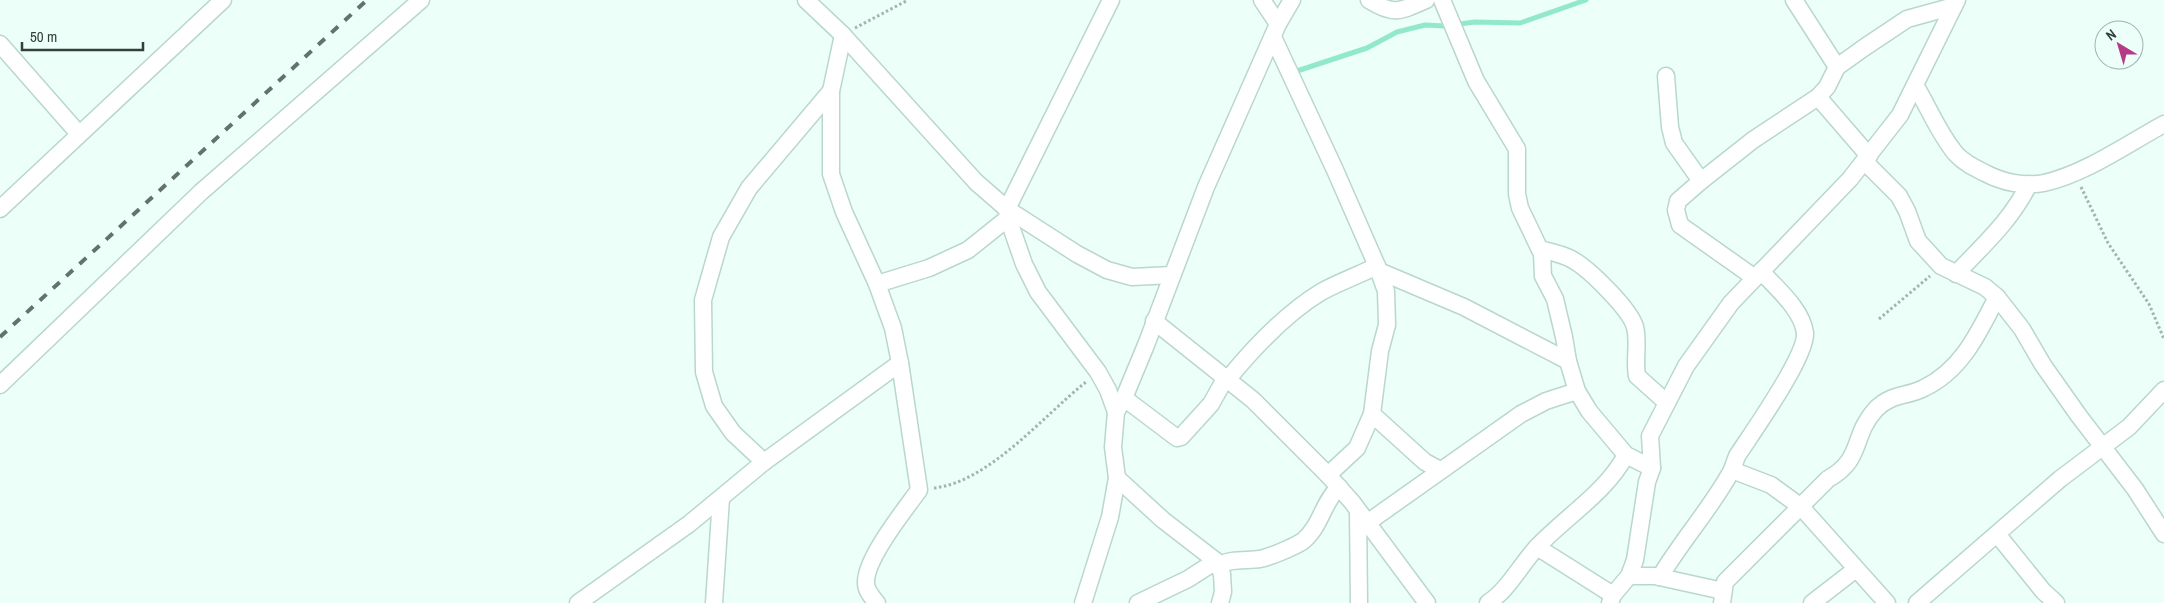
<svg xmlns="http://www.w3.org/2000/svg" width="2164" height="603" font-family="'Archivo Narrow',sans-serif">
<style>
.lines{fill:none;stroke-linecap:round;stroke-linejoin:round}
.stream{stroke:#92e8cd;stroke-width:5}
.street-casing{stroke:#b9d7cc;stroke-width:19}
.path{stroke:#a4b5af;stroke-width:3;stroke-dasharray:2.5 2.5;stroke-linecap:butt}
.street{stroke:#fff;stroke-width:16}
.rail{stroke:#64726d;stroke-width:4;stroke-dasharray:9 9;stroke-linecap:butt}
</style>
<rect width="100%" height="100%" fill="#ecfff8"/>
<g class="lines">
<path class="stream" d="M 1297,71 L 1367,48 L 1397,32 L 1425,25 L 1444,26 L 1475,22 L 1520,23 L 1586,0"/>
<g class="street-casing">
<g id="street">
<path d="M 806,0 L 843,35 L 976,182 L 1007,209 L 1077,254 L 1107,270 L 1132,277 L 1172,275"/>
<path d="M 1111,0 L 1007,209 L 1008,218 L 1024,264 L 1038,292 L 1098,372 L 1108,390 L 1116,412"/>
<path d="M 1369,0 C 1394,16 1401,11 1426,0"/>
<path d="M 1442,0 L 1476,81 L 1517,149 L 1517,194 L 1520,208 L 1542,254 L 1543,276 L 1555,299 L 1564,337 L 1568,361 L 1577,391 L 1589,411 L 1626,455 L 1652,468"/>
<path d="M 1794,0 L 1837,67"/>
<path d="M 1278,24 L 1292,0"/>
<path d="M 843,35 L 831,91 L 831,174 L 844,212 L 877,284 L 893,328 L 900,363 L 919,490 C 904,511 865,559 866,583 C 866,591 872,597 877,603"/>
<path d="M 1273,37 L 1335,170 L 1377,266 L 1386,291 L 1387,325 L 1380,351 L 1372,414 L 1357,448 L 1328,475"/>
<path d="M 0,44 L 79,134"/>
<path d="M 1666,76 L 1670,127 L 1674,143 L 1701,181"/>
<path d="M 1915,85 C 1929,108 1939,134 1956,154 C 1964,163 1975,168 1985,173 C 2002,182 2024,187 2044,183 C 2085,174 2127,144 2164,124"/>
<path d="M 1818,97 L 1869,156"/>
<path d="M 1865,162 L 1899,196 L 1907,211 L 1918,241 L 1941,266 L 1985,287 L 1997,297 L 2022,329 L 2043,365 L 2079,416 L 2135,489 L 2164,534"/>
<path d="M 0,209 L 223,0"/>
<path d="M 1540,249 C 1550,252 1563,254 1573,260 C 1589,269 1630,309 1635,327 C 1639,343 1634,360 1637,376 L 1666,402"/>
<path d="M 1379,271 L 1464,307 L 1568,361"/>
<path d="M 1956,274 C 1983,245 2011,221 2029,184"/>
<path d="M 1755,278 L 1680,225 L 1676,210 L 1678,201 L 1701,181 L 1753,140 L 1818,97 L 1827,87 L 1837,67 L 1865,47 L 1907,19 L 1954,6"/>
<path d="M 877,284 L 929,268 L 968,250 L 1008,218"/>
<path d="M 1154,321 L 1253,400 L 1328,475 L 1352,502 L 1427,603"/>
<path d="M 1228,379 C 1255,346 1285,314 1321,292 C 1339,282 1359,275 1377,266"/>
<path d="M 0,385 L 201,192 L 421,0"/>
<path d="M 1124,398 L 1177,438 L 1181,437 L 1211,404 L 1226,377"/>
<path d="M 1372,414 L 1425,462 L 1440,470"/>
<path d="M 764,462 L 733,433 L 714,406 L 704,372 L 703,300 L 721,237 L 749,188 L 831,91"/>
<path d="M 1732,470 L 1737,456 C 1752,433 1807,356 1805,333 C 1802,309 1776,288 1761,271"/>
<path d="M 1117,478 L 1163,520 L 1216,561 L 1222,574 L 1223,592 L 1220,603"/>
<path d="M 1358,511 L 1359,603"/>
<path d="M 1367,523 L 1521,414 L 1546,401 L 1577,391"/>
<path d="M 1997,534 L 2043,591 L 2056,603"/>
<path d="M 1537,547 L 1613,595"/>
<path d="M 1218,566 C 1231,558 1246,561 1260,559 C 1270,557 1294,547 1303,541 C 1321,526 1323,502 1339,487"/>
<path d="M 1629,576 L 1655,576 L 1723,591"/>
<path d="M 1660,577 C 1682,540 1712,507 1732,470 L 1771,485 L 1801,507 L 1887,603"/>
<path d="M 578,603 L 689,524 L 764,462 L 900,363"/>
<path d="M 714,603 L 721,498"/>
<path d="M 1083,603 L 1110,517 L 1117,478 L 1113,447 L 1116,412 L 1124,398 L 1146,345 L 1206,187 L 1278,24 L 1262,0"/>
<path d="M 1138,603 L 1188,579 L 1216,561"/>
<path d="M 1488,603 C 1509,589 1521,564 1538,546 C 1568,515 1606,492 1626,455"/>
<path d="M 1610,603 L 1613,595 L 1629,576 L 1635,560 L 1647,482 L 1652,468 L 1650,436 L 1686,366 L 1731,303 L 1850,179 L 1900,115 L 1957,0"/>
<path d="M 1722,603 L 1725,582 L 1828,479 C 1864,459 1851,436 1876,409 C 1892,393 1907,397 1924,388 C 1962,370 1979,332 1997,297"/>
<path d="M 1812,603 L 1856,569"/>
<path d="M 1917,603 L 2060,479 L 2129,427 L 2164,390"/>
</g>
</g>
<g class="path">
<path d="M 855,28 L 908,0"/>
<path d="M 2081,187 L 2108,243 L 2149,304 L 2164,339"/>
<path d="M 1879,319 L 1930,276"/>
<path d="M 934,488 C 989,482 1043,416 1086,382"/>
</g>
<use href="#street" class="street"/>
<path class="rail" d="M 0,337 L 367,0"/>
</g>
<g transform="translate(2119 45) rotate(322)"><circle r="24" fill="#ecfff8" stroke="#a2b2ac"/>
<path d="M0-4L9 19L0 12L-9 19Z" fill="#b73a89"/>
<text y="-8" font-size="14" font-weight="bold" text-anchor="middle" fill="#333f3b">N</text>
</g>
<path d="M22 42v8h121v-8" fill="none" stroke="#333f3b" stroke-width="2.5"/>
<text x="30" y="42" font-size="15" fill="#333f3b" stroke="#ecfff8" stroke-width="4" paint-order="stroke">50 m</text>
</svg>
